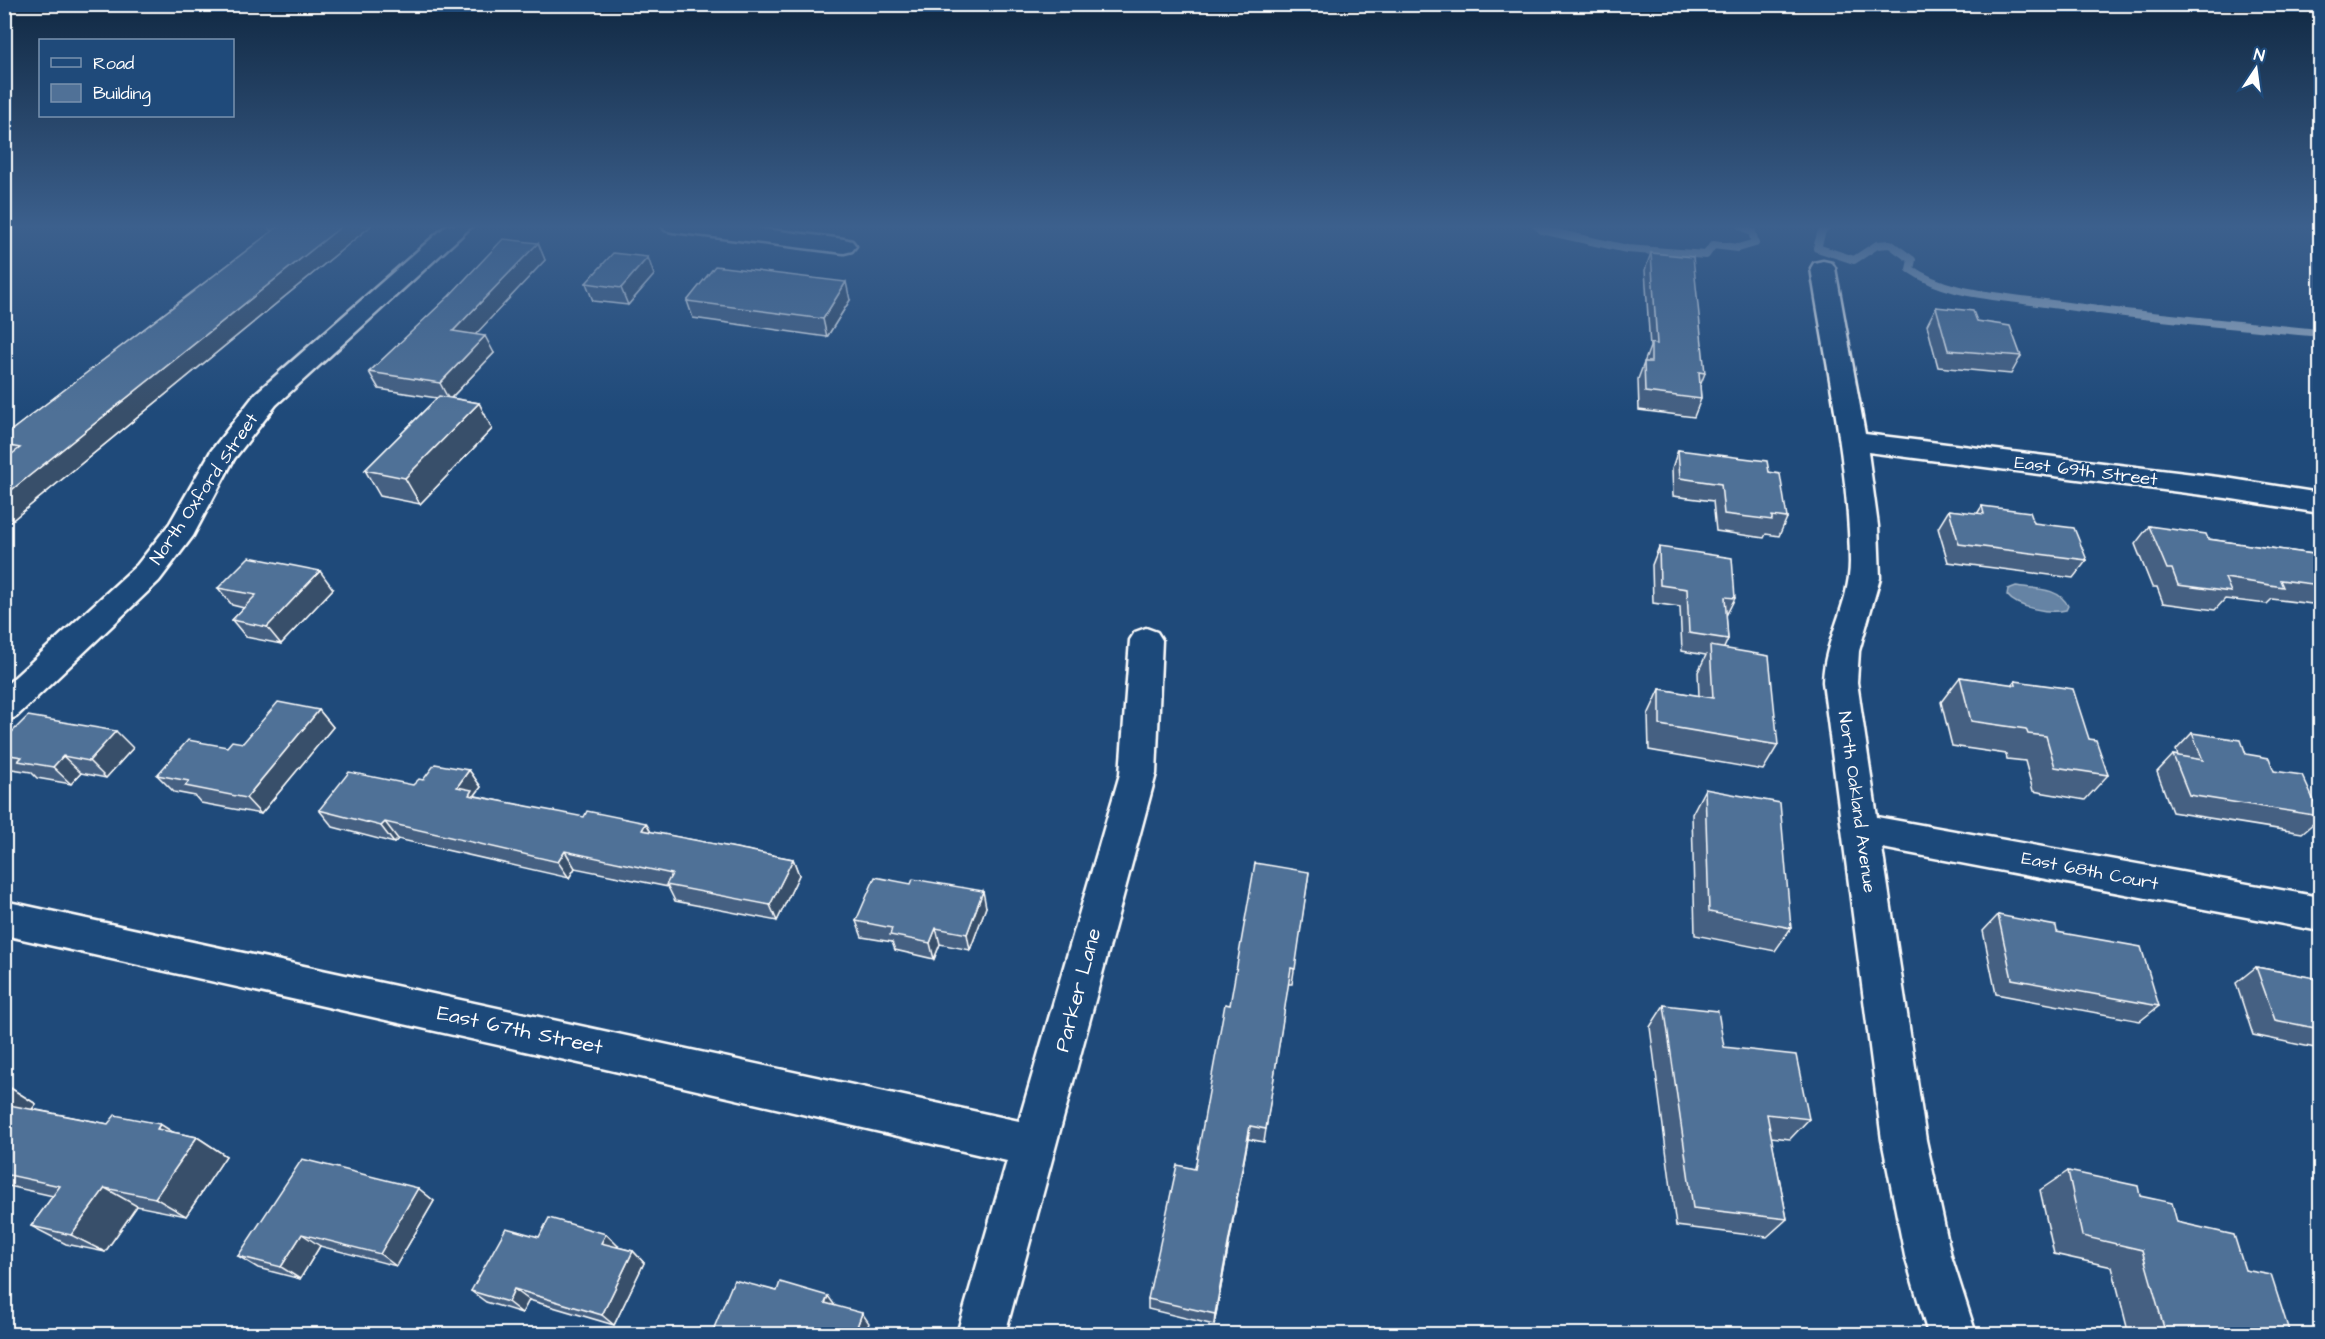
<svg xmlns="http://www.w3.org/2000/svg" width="2325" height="1339" font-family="'Architects Daughter',sans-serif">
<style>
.water{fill:#6583a4;stroke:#a3b5c8;stroke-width:1.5}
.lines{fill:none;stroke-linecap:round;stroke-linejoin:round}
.stream{stroke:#a3b5c8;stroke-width:8}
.minor-casing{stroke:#fff;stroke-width:5}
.minor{fill:#1f4a7a;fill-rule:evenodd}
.wall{fill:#456182;stroke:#fff;stroke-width:1.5}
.shaded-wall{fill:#384f6a;stroke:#fff;stroke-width:1.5}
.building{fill:#507197;stroke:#fff;stroke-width:1.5}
.labels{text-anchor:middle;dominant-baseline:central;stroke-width:4.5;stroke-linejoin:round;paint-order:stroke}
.street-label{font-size:18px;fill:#fff;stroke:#1f4a7a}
.near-street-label{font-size:21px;fill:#fff;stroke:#1f4a7a}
</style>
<rect width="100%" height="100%" fill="#1f4a7a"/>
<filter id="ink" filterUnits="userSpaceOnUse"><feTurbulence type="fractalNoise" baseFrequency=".0167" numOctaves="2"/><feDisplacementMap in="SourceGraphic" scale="12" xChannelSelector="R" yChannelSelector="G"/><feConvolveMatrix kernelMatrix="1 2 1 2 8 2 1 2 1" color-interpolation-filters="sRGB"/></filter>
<g filter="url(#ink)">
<path class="water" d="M 2016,586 C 2034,589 2059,587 2068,606 L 2066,610 C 2050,614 2017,608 2007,595 L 2008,589 Z"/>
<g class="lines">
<g class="stream">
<path d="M 1536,225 L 1542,230 L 1627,249 L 1706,255 L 1713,245 L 1738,248 L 1755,243 L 1752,232 L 1740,225"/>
<path d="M 1829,225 L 1822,231 L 1817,248 L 1854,260 L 1877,245 L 1890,244 L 1912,260 L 1910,269 C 1948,295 1994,295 2037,302 C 2131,315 2226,324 2320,333"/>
</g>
<g class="minor-casing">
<g id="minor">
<path d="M 447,225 L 473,225 L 276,405 L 234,459 L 193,536 L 159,581 L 16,717 L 4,721 L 4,687 L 137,565 L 170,523 L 211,451 L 256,393 Z"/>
<path d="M 661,225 L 730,225 L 844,239 L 852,241 L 856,246 L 852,251 L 844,253 L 673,232 L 665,230 Z"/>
<path d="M 1823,261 L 1832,263 L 1835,268 L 1865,434 L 2226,478 L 2320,493 L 2320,513 L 2226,498 L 1868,452 L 1878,526 L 1880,578 L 1859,651 L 1857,682 L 1877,817 L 2320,897 L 2320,931 L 1882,848 L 1926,1140 L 1951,1256 L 1976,1334 L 1928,1334 L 1905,1256 L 1882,1140 L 1823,682 C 1824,640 1850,604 1850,562 C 1849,464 1826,365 1811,268 L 1814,263 Z"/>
<path d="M 1146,628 L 1157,632 L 1162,640 L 1156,774 L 1005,1334 L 957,1334 L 1007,1161 L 597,1067 L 4,935 L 4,901 L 1019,1121 L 1120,774 L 1130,640 L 1135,632 Z"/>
</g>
</g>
<use href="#minor" class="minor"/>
</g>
<g class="wall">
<path d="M 267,225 L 372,225 L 4,527 L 4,460 L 7,458 L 4,454 L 4,436 L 272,231 L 270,230 Z"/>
<path d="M 538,243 L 545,260 L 475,334 L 494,353 L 451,398 L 479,403 L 492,429 L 420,504 L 380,496 L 365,470 L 437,398 L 379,389 L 369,372 Z"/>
<path d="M 1651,253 L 1705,373 L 1700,386 L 1701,399 L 1694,417 L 1639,410 L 1638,379 L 1650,347 L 1645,270 Z"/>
<path d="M 654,275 L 628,305 L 593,301 L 586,283 Z"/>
<path d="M 850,300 L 827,337 L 693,318 L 687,301 Z"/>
<path d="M 1936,307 L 1977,321 L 2021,356 L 2011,374 L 1938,367 L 1927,325 Z"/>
<path d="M 1678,450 L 1769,472 L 1787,518 L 1779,536 L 1766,534 L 1764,538 L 1716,531 L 1713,501 L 1673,496 L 1672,468 Z"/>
<path d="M 1982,506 L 2034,523 L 2087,560 L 2073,578 L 1948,562 L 1938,528 L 1949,510 L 1977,514 Z"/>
<path d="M 2149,526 L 2208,539 L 2320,555 L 2320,605 L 2272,599 L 2267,604 L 2225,599 L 2215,610 L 2163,603 L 2157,587 L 2152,587 L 2135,544 Z"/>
<path d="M 1659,547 L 1735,598 L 1726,616 L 1728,639 L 1724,648 L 1778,745 L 1763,770 L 1649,750 L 1648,715 L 1660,689 L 1699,696 L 1698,672 L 1706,655 L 1682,651 L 1680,607 L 1653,603 L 1652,565 Z"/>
<path d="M 218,588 L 333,589 L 281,644 L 246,637 L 232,620 L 244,608 L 232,605 Z"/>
<path d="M 1960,677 L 2012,685 L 2015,681 L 2089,739 L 2108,775 L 2085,800 L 2033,791 L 2025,761 L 2007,759 L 2006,754 L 1952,746 L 1941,702 Z"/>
<path d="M 319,710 L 333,727 L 261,814 L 201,803 L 195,796 L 174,792 L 157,775 L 227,747 L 243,743 Z"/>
<path d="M 2192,733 L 2246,754 L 2274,771 L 2320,814 L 2320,818 L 2302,833 L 2172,812 L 2157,772 L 2173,755 L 2178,756 L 2176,750 Z"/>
<path d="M 4,740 L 133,748 L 106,778 L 81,773 L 71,784 L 37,778 L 31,772 L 12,769 L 4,763 Z"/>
<path d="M 469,770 L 481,787 L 475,795 L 476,796 L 651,832 L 793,859 L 799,875 L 777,921 L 675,901 L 668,887 L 575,868 L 569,878 L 398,839 L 394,843 L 333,827 L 319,810 L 413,785 L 423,780 Z"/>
<path d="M 1705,789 L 1791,928 L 1775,951 L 1695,935 L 1692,814 Z"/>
<path d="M 1309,872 L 1292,984 L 1288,984 L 1264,1142 L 1248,1139 L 1214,1325 L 1148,1309 L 1148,1299 L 1195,1169 L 1230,1005 Z"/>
<path d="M 986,907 L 970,950 L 940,944 L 934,959 L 895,950 L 892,942 L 862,937 L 856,921 Z"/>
<path d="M 1998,915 L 2057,932 L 2159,1006 L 2140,1021 L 1996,994 L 1983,931 Z"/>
<path d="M 2256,967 L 2320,979 L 2320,1049 L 2253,1035 L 2236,983 Z"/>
<path d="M 1664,1005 L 1724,1047 L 1809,1119 L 1790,1139 L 1771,1137 L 1787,1219 L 1767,1237 L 1676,1226 L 1650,1027 Z"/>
<path d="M 4,1084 L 36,1104 L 32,1109 L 108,1124 L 172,1132 L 197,1137 L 226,1156 L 186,1216 L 137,1206 L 105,1252 L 66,1244 L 31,1226 L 53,1196 L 4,1185 Z"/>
<path d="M 2068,1171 L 2140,1196 L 2245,1270 L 2290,1334 L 2129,1335 L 2112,1267 L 2054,1254 L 2040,1190 Z"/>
<path d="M 418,1188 L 434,1201 L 396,1266 L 320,1246 L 300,1279 L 258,1268 L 238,1256 Z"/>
<path d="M 539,1237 L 618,1246 L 617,1247 L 633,1251 L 644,1263 L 614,1325 L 529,1300 L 522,1313 L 486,1302 L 471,1291 Z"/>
</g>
<g class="shaded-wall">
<path d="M 343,225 L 372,225 L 4,527 L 4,496 Z"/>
<path d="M 538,243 L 545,260 L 462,349 L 453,331 Z"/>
<path d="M 648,257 L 654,275 L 628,305 L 621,288 Z"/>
<path d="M 846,282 L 850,300 L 827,337 L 823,319 Z"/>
<path d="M 485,336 L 494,353 L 449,400 L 440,383 Z"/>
<path d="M 479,403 L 492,429 L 420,504 L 405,478 Z"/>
<path d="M 320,571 L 333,589 L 281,644 L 267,627 Z"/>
<path d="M 319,710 L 333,727 L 261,814 L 246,798 Z"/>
<path d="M 116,731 L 133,748 L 106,778 L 89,761 Z"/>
<path d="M 63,756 L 81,773 L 71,784 L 53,767 Z"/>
<path d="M 469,770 L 481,787 L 475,795 L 484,807 L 457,787 Z"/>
<path d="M 385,822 L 398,839 L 394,843 L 381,826 Z"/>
<path d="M 646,823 L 655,839 L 642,830 Z"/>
<path d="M 565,851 L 575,868 L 569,878 L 558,862 Z"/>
<path d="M 793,859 L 799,875 L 777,921 L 770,905 Z"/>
<path d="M 983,891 L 986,907 L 970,950 L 967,934 Z"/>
<path d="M 936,928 L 940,944 L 934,959 L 930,943 Z"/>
<path d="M 4,1084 L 36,1104 L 23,1121 L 4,1110 Z"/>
<path d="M 160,1124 L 190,1143 L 157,1129 Z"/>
<path d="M 1250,1126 L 1248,1139 L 1214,1325 L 1215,1314 Z"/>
<path d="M 197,1137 L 226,1156 L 186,1216 L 155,1198 Z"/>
<path d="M 105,1188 L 137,1206 L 105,1252 L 71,1235 Z"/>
<path d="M 418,1188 L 434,1201 L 396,1266 L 380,1254 Z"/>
<path d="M 302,1234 L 320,1246 L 300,1279 L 281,1267 Z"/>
<path d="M 606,1234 L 618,1246 L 613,1255 L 601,1243 Z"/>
<path d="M 633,1251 L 644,1263 L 614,1325 L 602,1315 Z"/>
<path d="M 514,1289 L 529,1300 L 522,1313 L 508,1302 Z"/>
<path d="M 828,1296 L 836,1307 L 825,1303 Z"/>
<path d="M 862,1313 L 869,1323 L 865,1335 L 854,1335 Z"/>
</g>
<g class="building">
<path d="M 280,225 L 343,225 L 4,496 L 4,460 L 20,448 L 4,445 L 4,436 Z"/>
<path d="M 503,239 L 538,243 L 453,331 L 485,336 L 440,383 L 369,372 L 449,296 Z"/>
<path d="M 613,253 L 648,257 L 621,288 L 586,283 Z"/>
<path d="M 1651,253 L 1693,257 L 1705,373 L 1699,372 L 1701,399 L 1645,392 L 1644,362 L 1651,362 L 1651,343 L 1657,344 Z"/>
<path d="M 715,266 L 846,282 L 823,319 L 687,301 Z"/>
<path d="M 1936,307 L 1973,311 L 1977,321 L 2010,326 L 2021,356 L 1948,350 Z"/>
<path d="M 439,396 L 479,403 L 405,478 L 365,470 Z"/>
<path d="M 1678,450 L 1767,461 L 1769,472 L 1780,474 L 1787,518 L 1772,516 L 1772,520 L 1724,514 L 1721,484 L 1680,478 Z"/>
<path d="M 1982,506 L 2030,512 L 2034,523 L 2074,528 L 2087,560 L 1959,544 L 1949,510 L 1984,514 Z"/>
<path d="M 2149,526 L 2206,534 L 2208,539 L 2320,555 L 2320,585 L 2280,580 L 2283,587 L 2225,578 L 2231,592 L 2178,585 L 2172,569 L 2167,569 Z"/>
<path d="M 1659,547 L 1732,558 L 1735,598 L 1725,597 L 1728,639 L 1689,633 L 1687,589 L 1660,585 Z"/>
<path d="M 249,557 L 320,571 L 267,627 L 232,620 L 256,595 L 218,588 Z"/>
<path d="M 1710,646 L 1769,656 L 1778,745 L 1660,725 L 1660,689 L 1713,698 Z"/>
<path d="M 1960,677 L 2016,685 L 2015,681 L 2073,689 L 2089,739 L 2096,740 L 2108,775 L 2055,767 L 2046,736 L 2028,734 L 2026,729 L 1971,721 Z"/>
<path d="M 278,702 L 319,710 L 246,798 L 185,786 L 189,781 L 157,775 L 188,740 L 227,747 L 232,741 L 243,743 Z"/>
<path d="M 28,716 L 116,731 L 89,761 L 63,756 L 53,767 L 18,761 L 22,757 L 4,754 L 4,740 Z"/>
<path d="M 2192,733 L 2241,740 L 2246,754 L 2269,758 L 2274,771 L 2302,775 L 2320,814 L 2320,816 L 2189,795 L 2173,755 L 2203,760 Z"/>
<path d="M 435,764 L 469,770 L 457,787 L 472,790 L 469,795 L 584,817 L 587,811 L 646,823 L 642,830 L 793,859 L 770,905 L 666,885 L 672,874 L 565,851 L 558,862 L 385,822 L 381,826 L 319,810 L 349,772 L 413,785 L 419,779 L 423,780 Z"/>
<path d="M 1705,789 L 1780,803 L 1791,928 L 1709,912 Z"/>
<path d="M 1255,863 L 1309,872 L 1295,969 L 1291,968 L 1266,1129 L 1250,1126 L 1215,1314 L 1148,1299 L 1177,1165 L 1195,1169 L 1225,1004 L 1230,1005 Z"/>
<path d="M 875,877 L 911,884 L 913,879 L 983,891 L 967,934 L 936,928 L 930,943 L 890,935 L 892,928 L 856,921 Z"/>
<path d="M 1998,915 L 2056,926 L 2057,932 L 2141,947 L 2159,1006 L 2012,979 Z"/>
<path d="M 2256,967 L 2320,979 L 2320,1029 L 2275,1020 Z"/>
<path d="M 1664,1005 L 1718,1011 L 1724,1047 L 1796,1055 L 1809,1119 L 1767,1114 L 1787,1219 L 1693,1208 Z"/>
<path d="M 4,1104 L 108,1124 L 115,1115 L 160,1124 L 157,1129 L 197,1137 L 155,1198 L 105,1188 L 71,1235 L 31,1226 L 60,1186 L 4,1174 Z"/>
<path d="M 302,1159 L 418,1188 L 380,1254 L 302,1234 L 281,1267 L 238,1256 Z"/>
<path d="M 2068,1171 L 2138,1186 L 2140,1196 L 2172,1203 L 2177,1222 L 2234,1235 L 2245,1270 L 2271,1275 L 2290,1334 L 2262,1328 L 2264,1335 L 2166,1335 L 2142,1250 L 2082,1236 Z"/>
<path d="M 549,1218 L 606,1234 L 601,1243 L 633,1251 L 602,1315 L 514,1289 L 508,1302 L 471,1291 L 506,1228 L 539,1237 Z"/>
<path d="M 734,1280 L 777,1291 L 780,1282 L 828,1296 L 825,1303 L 862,1313 L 854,1335 L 711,1335 Z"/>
</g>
</g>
<linearGradient id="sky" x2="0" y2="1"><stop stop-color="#112943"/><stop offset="0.55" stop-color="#3c608d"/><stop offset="1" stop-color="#3c608d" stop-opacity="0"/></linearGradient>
<rect width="2325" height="412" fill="url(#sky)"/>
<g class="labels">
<g class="street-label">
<text transform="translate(2086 471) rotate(7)">East 69th Street</text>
<text transform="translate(204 489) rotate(-56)">North Oxford Street</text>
<text transform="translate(1857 802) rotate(82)">North Oakland Avenue</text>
<text transform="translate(2090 871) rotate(11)">East 68th Court</text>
</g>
<g class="near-street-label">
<text transform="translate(1078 990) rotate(-75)">Parker Lane</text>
<text transform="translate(520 1030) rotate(12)">East 67th Street</text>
</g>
</g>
<rect width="2325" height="1339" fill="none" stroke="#1f4a7a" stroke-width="24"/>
<rect x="12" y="12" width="2301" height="1315" fill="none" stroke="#fff" stroke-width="2" filter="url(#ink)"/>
<rect x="39" y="39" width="195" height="78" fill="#1f4a7a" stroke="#7992af" stroke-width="1.5"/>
<rect x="51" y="58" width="30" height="9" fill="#1f4a7a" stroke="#7992af" stroke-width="1.5"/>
<text x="93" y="69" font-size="18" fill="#ffffff">Road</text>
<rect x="51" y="84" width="30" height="18" fill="#507197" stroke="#7992af" stroke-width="1.5"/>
<text x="93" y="99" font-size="18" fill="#ffffff">Building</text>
<g transform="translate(2256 69) rotate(13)" stroke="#1f4a7a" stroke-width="4.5" paint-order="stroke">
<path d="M0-4.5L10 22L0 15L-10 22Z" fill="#ffffff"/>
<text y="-9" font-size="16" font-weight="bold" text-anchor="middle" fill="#ffffff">N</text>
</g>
</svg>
